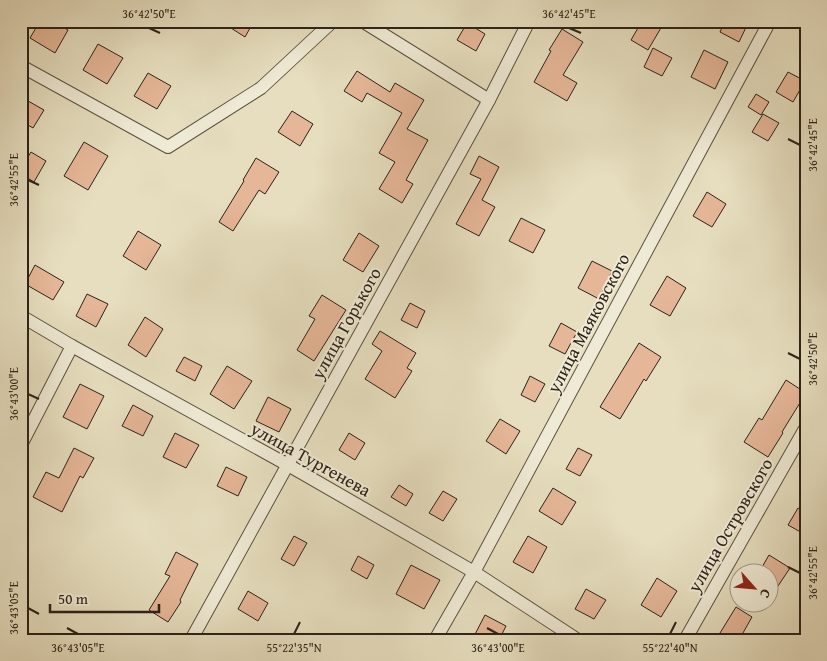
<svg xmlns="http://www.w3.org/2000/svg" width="827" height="661" font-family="'Gentium Book Plus',serif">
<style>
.building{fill:#e5b697;stroke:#2d2218}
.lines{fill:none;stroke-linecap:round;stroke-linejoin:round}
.street-casing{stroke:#5b5142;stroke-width:14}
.street{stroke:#efead5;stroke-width:12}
.ticks{fill:none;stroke:#2d2218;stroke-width:2}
.labels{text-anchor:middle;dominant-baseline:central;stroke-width:4;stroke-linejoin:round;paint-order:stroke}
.street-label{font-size:18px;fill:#2d2218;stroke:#efead5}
.neatline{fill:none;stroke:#2d2218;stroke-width:2}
.ticks-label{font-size:12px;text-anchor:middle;fill:#2d2218}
</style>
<rect width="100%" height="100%" fill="#e6debf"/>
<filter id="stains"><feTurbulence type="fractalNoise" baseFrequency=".004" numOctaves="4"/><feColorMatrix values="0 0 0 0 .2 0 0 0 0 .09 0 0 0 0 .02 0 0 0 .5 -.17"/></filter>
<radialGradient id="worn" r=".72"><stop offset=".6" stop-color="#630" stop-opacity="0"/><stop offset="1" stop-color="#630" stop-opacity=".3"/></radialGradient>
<g class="building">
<path d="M 40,21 L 53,21 L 68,30 L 55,53 L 30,38 Z"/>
<path d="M 220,21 L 254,21 L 245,37 Z"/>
<path d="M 642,21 L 665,21 L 648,50 L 631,40 Z"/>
<path d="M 725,21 L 749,21 L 739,42 L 720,32 Z"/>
<path d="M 467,23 L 485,34 L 476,51 L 457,40 Z"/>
<path d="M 562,29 L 583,42 L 563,75 L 577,83 L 567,101 L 534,82 L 551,51 L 549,50 Z"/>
<path d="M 98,44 L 123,58 L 107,84 L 83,70 Z"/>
<path d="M 653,48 L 672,58 L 662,76 L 644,67 Z"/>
<path d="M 704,50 L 728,62 L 715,89 L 691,77 Z"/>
<path d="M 357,71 L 390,92 L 395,83 L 424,100 L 407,129 L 428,140 L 406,180 L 413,184 L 402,203 L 379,189 L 395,162 L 379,153 L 402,113 L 367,93 L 362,102 L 344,91 Z"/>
<path d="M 788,72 L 805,81 L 793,102 L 776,92 Z"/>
<path d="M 148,73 L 171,86 L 157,109 L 134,96 Z"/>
<path d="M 756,94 L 769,102 L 761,115 L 748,107 Z"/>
<path d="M 21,97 L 44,110 L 33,128 L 21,121 Z"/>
<path d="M 292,111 L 313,124 L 300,146 L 278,132 Z"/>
<path d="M 763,114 L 779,123 L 768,141 L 752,132 Z"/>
<path d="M 84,142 L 108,156 L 88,190 L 64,176 Z"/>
<path d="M 31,152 L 46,161 L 34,182 L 21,174 L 21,168 Z"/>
<path d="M 479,156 L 499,167 L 482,200 L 495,207 L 479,236 L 456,224 L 481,179 L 470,174 Z"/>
<path d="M 256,158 L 279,172 L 265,194 L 259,190 L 233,231 L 219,222 L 244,181 L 243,180 Z"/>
<path d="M 707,192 L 726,204 L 712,227 L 693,216 Z"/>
<path d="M 521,218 L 545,230 L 533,253 L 509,241 Z"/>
<path d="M 138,231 L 161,245 L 146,270 L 123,256 Z"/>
<path d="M 359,233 L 379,246 L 363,272 L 343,260 Z"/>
<path d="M 592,261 L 612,271 L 599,299 L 578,288 Z"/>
<path d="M 35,265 L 64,282 L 53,300 L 25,284 Z"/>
<path d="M 667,276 L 686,288 L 670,316 L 650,305 Z"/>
<path d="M 87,294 L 108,304 L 96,327 L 76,316 Z"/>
<path d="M 322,295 L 346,310 L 314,361 L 297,350 L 315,319 L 309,316 Z"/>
<path d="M 410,303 L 425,311 L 417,328 L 401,320 Z"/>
<path d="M 145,317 L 163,329 L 146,357 L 128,345 Z"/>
<path d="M 561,323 L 577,332 L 565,354 L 549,346 Z"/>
<path d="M 380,331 L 416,353 L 407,368 L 412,371 L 395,398 L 365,379 L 382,351 L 372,344 Z"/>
<path d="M 639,343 L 661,357 L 646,381 L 644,379 L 620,419 L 600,407 Z"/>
<path d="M 184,357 L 202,366 L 195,381 L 176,371 Z"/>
<path d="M 227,366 L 252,381 L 234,409 L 210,394 Z"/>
<path d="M 530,376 L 545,384 L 535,402 L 521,395 Z"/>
<path d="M 786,380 L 806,393 L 782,432 L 783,433 L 768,457 L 744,442 L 759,418 L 762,420 Z"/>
<path d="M 80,384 L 104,396 L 87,429 L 63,417 Z"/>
<path d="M 268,397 L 291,409 L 279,432 L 256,421 Z"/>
<path d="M 133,405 L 153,416 L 143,436 L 122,426 Z"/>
<path d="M 500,419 L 520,431 L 506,454 L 486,441 Z"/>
<path d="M 175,433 L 199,445 L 186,468 L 163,457 Z"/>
<path d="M 349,433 L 365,443 L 355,460 L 339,450 Z"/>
<path d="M 74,448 L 94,458 L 83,478 L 80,476 L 62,512 L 33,497 L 46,472 L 59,478 Z"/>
<path d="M 578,448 L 592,455 L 580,476 L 566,469 Z"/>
<path d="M 226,467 L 247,477 L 238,496 L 217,486 Z"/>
<path d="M 399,485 L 413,494 L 406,506 L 391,497 Z"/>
<path d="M 553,488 L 576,502 L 562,525 L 539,511 Z"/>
<path d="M 443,491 L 457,499 L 443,521 L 429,513 Z"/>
<path d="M 798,508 L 806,513 L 806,535 L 788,525 Z"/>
<path d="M 294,536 L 307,543 L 294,566 L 281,559 Z"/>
<path d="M 528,536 L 547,547 L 533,573 L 513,562 Z"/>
<path d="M 176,552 L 198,564 L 180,600 L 181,602 L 168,622 L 149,610 L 170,576 L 165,574 Z"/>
<path d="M 769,555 L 790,568 L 778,586 L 770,581 L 770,574 L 758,574 Z"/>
<path d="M 358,556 L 374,565 L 367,579 L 351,570 Z"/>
<path d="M 411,565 L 440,580 L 424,609 L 396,594 Z"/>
<path d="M 657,578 L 677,591 L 661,617 L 641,605 Z"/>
<path d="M 586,589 L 606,600 L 594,619 L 575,609 Z"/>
<path d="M 248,591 L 268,603 L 258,621 L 238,609 Z"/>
<path d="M 736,607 L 752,617 L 739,640 L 732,640 L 720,633 Z"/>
<path d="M 485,615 L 506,626 L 499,640 L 472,640 Z"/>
</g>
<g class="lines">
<g class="street-casing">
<g id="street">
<path d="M 362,21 L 489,100"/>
<path d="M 21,66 L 168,147 L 261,88 L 333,21"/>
<path d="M 21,316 L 72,346 L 288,465 L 474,572 L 578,640"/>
<path d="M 21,445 L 72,346"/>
<path d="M 191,640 L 489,100 L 529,21"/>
<path d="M 435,640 L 474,572 L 770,21"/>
<path d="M 685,640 L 806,427"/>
</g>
</g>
<use href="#street" class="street"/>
</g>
<path class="ticks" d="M 149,28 L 160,33M 569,28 L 581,33M 788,139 L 800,145M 28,180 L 39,185M 788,353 L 800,359M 28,394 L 39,399M 788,567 L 800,573M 28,608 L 39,614M 67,628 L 78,634M 487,628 L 498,634M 294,634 L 300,622M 670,634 L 676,622"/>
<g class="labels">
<g class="street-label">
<text transform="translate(346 323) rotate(-61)">улица Горького</text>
<text transform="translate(588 323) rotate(-62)">улица Маяковского</text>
<text transform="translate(311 459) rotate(29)">улица Тургенева</text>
<text transform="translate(730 525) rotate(-60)">улица Островского</text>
</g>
</g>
<rect width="827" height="661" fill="none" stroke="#e6debf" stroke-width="55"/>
<g transform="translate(754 588) rotate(117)"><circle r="24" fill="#efead5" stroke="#a19a89"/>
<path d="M0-4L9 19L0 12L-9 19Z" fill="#8f2418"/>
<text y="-8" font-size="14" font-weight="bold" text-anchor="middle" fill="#2d2218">С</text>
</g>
<path d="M50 604v8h109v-8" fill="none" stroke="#2d2218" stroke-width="2.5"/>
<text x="58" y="604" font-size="15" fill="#2d2218" stroke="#efead5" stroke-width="4" paint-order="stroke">50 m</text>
<rect x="28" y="28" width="772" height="606" class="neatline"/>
<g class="ticks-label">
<text x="149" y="18">36°42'50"E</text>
<text x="569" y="18">36°42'45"E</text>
<text transform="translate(813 145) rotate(-90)" y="4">36°42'45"E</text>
<text transform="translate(14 180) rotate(-90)" y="4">36°42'55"E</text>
<text transform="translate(813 359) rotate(-90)" y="4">36°42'50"E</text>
<text transform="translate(14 394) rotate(-90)" y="4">36°43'00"E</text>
<text transform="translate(813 573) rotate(-90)" y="4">36°42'55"E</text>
<text transform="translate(14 608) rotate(-90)" y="4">36°43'05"E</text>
<text x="78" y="652">36°43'05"E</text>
<text x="294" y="652">55°22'35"N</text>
<text x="498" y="652">36°43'00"E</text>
<text x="670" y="652">55°22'40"N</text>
</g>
<rect width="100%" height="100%" filter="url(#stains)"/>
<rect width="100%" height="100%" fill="url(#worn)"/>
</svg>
